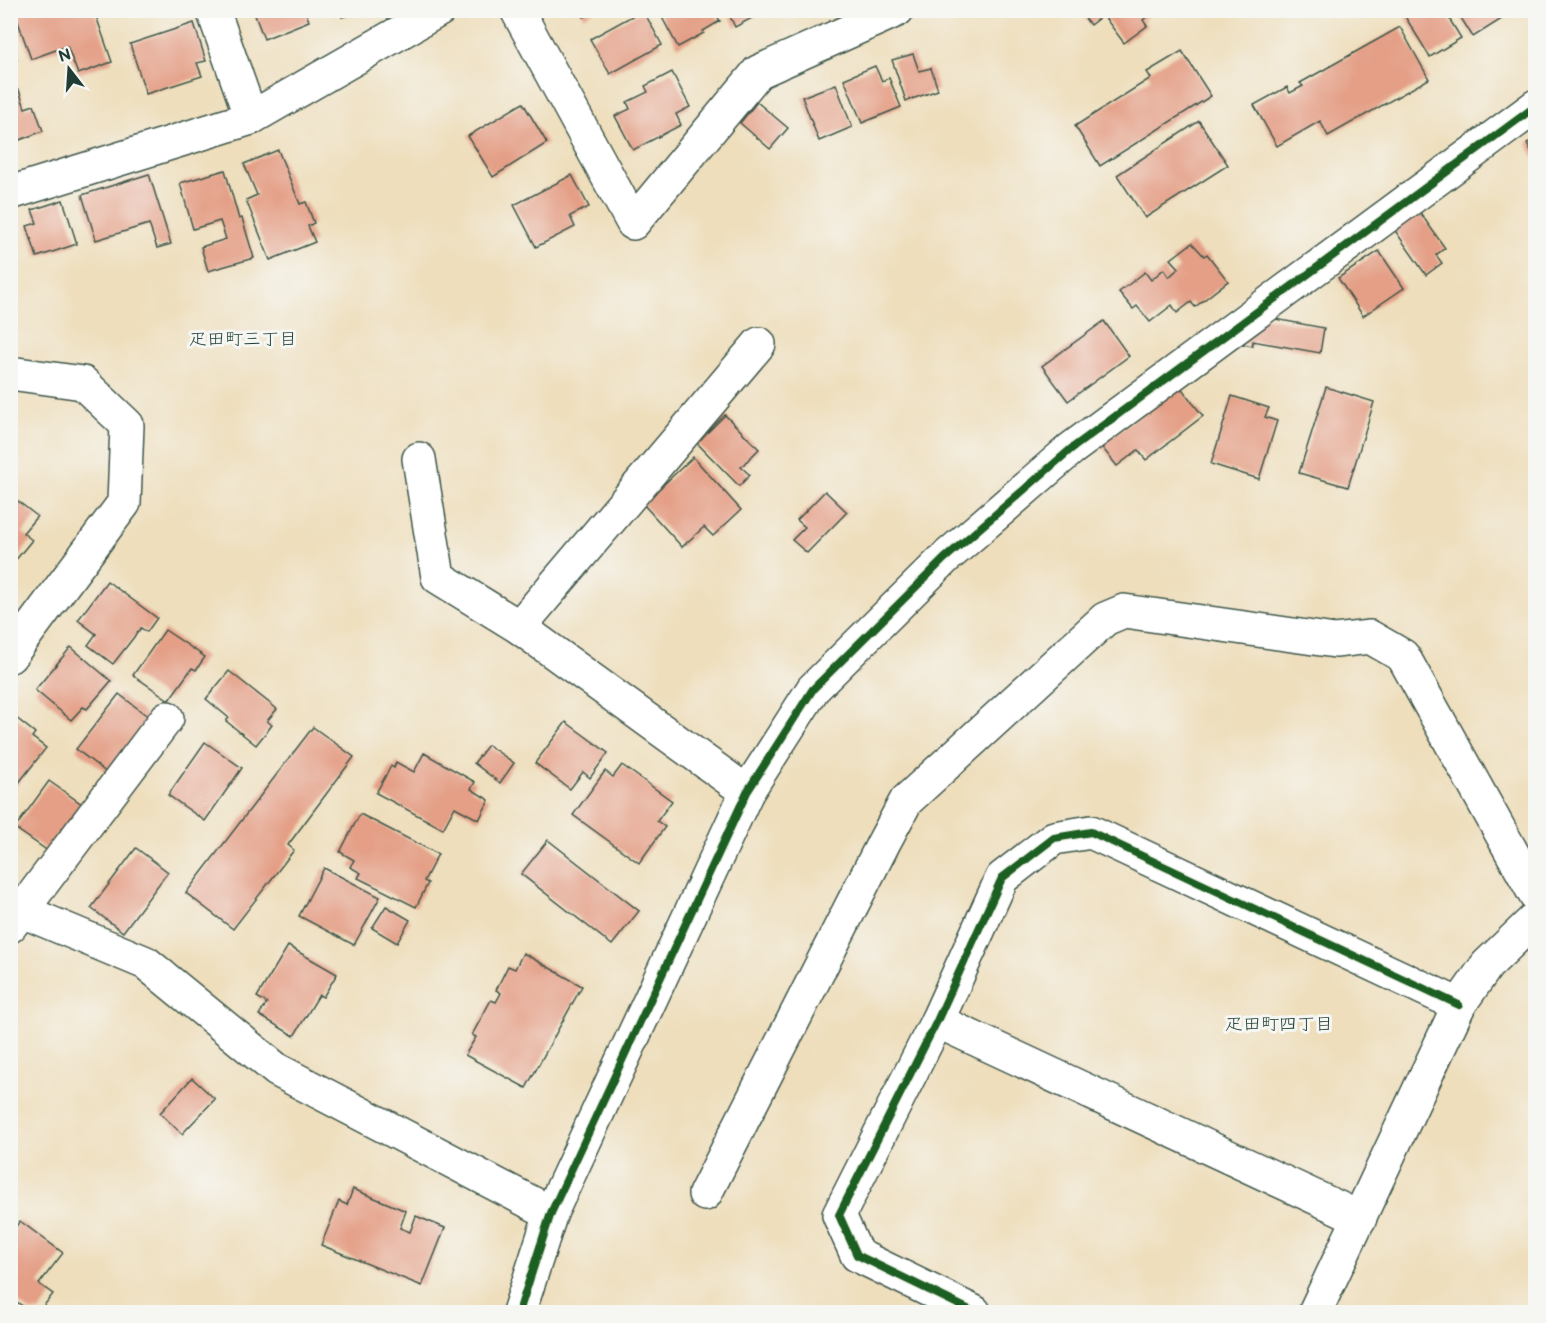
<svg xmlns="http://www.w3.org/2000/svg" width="1546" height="1323" font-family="'Balsamiq Sans','Klee One',sans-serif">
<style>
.building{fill:#e49f86}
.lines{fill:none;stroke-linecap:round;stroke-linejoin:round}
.minor-casing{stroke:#3e5548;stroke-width:36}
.minor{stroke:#fff;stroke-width:33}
.cycleway-casing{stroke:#f6f6f2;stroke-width:11}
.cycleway{stroke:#1b5e20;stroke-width:8}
.labels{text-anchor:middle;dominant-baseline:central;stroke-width:6;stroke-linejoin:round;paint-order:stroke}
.neighbourhood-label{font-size:18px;fill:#1f3d34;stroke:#f6f6f2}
</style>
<rect width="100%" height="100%" fill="#f6f6f2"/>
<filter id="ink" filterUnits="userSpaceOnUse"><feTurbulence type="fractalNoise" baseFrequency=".0167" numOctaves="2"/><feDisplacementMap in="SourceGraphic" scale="12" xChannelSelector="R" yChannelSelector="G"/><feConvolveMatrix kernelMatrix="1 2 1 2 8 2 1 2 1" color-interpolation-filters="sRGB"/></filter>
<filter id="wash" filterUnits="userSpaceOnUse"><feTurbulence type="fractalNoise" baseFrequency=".008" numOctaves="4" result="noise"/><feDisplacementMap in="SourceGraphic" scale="24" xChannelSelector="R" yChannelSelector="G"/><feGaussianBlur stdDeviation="1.35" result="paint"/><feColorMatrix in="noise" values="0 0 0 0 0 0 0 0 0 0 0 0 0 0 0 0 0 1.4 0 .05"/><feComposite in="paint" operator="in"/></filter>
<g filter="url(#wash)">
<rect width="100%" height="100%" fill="#eedebc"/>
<g id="blocks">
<g class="building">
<path d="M 14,10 L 94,10 L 112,62 L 78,74 L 67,46 L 31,59 Z"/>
<path d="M 253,10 L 305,10 L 309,21 L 264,39 Z"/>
<path d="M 340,10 L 358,10 L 358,11 L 342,17 Z"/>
<path d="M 580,10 L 595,10 L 584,17 Z"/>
<path d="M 643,10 L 662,45 L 610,74 L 590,39 Z"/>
<path d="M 658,10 L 714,10 L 720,21 L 703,31 L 704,33 L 678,47 Z"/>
<path d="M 727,10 L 751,10 L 754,17 L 735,27 Z"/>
<path d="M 1079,10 L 1156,10 L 1143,20 L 1147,26 L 1124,43 L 1103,15 L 1090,25 Z"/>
<path d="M 1401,10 L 1444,10 L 1461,38 L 1430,57 Z"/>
<path d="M 1456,10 L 1516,10 L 1473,37 Z"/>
<path d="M 194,23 L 206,61 L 197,63 L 202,76 L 146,94 L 130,44 Z"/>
<path d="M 1400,27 L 1429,79 L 1328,136 L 1320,121 L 1277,146 L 1254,105 L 1287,87 L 1290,93 L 1303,86 L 1300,83 Z"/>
<path d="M 10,42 L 17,60 L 10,62 Z"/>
<path d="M 1182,51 L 1211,96 L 1100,166 L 1075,126 L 1151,78 L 1147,72 Z"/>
<path d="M 913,54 L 919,71 L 931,68 L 938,90 L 906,101 L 892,60 Z"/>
<path d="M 875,66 L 882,81 L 889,78 L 901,107 L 862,123 L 844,79 Z"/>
<path d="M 672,72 L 690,107 L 676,114 L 681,125 L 633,150 L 615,116 L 630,109 L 627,102 L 648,92 L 645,86 Z"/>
<path d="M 836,84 L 852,127 L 819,141 L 802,97 Z"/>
<path d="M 19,90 L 25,108 L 34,105 L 43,131 L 12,143 L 15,151 L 10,152 L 10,93 Z"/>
<path d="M 757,102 L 788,128 L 770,149 L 740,123 Z"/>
<path d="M 523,103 L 547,143 L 493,177 L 468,136 Z"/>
<path d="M 1199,121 L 1228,165 L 1145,218 L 1117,175 Z"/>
<path d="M 1536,139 L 1536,160 L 1527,143 Z"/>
<path d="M 278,150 L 300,204 L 306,202 L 314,223 L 308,226 L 315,242 L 270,260 L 246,200 L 257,195 L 244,164 Z"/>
<path d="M 225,170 L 239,219 L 242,218 L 254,258 L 208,271 L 201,247 L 226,239 L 220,221 L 193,229 L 180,183 Z"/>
<path d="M 149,174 L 171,244 L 157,248 L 149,224 L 96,240 L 82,195 Z"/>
<path d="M 572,175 L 589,207 L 570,216 L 575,227 L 536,247 L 514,205 Z"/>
<path d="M 63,200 L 77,244 L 37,257 L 27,226 L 37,223 L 32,210 Z"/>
<path d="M 1414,204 L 1445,248 L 1436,255 L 1442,263 L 1426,275 L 1389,222 Z"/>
<path d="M 10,230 L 17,248 L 10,250 Z"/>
<path d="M 1192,243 L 1204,256 L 1207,254 L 1228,281 L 1195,307 L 1191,302 L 1177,313 L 1172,305 L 1150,322 L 1137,306 L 1133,309 L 1119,292 L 1145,272 L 1151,280 L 1164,269 L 1169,277 L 1179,268 L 1171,259 Z"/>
<path d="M 1379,251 L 1404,288 L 1363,316 L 1338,278 Z"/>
<path d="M 1259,316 L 1324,328 L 1320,353 L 1253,341 L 1252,346 L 1240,343 Z"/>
<path d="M 1104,321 L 1129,356 L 1068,401 L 1042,366 Z"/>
<path d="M 1179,385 L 1203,416 L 1146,460 L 1138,450 L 1117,466 L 1100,445 Z"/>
<path d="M 1326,387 L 1374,402 L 1348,487 L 1299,473 Z"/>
<path d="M 1232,396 L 1269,408 L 1265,417 L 1277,421 L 1259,479 L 1211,464 Z"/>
<path d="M 725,415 L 759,449 L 741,467 L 750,475 L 739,486 L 697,443 Z"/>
<path d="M 693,457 L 741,510 L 713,536 L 704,527 L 682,547 L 643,504 Z"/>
<path d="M 825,491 L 847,512 L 807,553 L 792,540 L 805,527 L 797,520 Z"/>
<path d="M 10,495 L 37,516 L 23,533 L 32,540 L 10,567 Z"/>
<path d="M 107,581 L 157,618 L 147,632 L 141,628 L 113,664 L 88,645 L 96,634 L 78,620 Z"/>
<path d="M 165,630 L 205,657 L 196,670 L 192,668 L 169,700 L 133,675 Z"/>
<path d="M 71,647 L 111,681 L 87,709 L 83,707 L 71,720 L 35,690 Z"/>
<path d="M 229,671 L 277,709 L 267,721 L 272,725 L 256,745 L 226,721 L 229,718 L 206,699 Z"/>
<path d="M 119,694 L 150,718 L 107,773 L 76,749 Z"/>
<path d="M 10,713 L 35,733 L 32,737 L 46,748 L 14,789 L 10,787 Z"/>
<path d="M 566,722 L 608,753 L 590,778 L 583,772 L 570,789 L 535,763 Z"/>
<path d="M 313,727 L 354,757 L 288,845 L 294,850 L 233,929 L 186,893 Z"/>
<path d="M 205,742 L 242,768 L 205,821 L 168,795 Z"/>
<path d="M 488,745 L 514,763 L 500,783 L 474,763 Z"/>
<path d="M 424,753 L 475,782 L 471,789 L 489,800 L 479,820 L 455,807 L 443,829 L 376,793 L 391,766 L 394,768 L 396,762 L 414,772 Z"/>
<path d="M 622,765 L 672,801 L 657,821 L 665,827 L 639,863 L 573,815 L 605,771 L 613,777 Z"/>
<path d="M 49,781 L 86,807 L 48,851 L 15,828 Z"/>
<path d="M 360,814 L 438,854 L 424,881 L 428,883 L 416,907 L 358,878 L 361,873 L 350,867 L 354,860 L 340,852 Z"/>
<path d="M 548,840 L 639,911 L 612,945 L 521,874 Z"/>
<path d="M 136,848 L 168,872 L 123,932 L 91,908 Z"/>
<path d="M 324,868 L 380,897 L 354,945 L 299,916 Z"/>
<path d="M 386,906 L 410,920 L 397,943 L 372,928 Z"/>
<path d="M 288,946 L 337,974 L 323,997 L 319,995 L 294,1036 L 259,1015 L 267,1003 L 257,997 Z"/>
<path d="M 523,953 L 582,986 L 526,1088 L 465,1055 L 476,1037 L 472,1035 L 491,1000 L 496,1002 L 501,993 L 496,990 L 508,966 L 515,969 Z"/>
<path d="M 192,1078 L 215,1099 L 182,1134 L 160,1113 Z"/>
<path d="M 353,1189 L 406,1211 L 400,1228 L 410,1232 L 416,1216 L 445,1228 L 422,1286 L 321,1245 L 339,1201 L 347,1205 Z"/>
<path d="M 20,1221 L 63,1253 L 39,1284 L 53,1294 L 39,1312 L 31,1312 L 10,1297 L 10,1234 Z"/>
</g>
</g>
</g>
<g filter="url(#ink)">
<use href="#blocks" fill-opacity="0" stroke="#3e5548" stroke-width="1.5"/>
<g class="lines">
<g class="minor-casing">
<g id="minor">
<path d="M 213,10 L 251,118"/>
<path d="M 517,10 L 633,223 L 758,72 L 897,10"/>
<path d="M 10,193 L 251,118 L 439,10"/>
<path d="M 10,373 L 83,383 L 127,425 L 124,503 L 10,656"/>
<path d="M 419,459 L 438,577 L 519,627 L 747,792"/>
<path d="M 519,627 L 759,344"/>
<path d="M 10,906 L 146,963 L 277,1070 L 551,1213"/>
<path d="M 10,926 L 167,718"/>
<path d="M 937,1021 L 1360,1218"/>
<path d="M 705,1194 L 884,842 L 906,801 L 1105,619 L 1124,611 L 1335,641 L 1370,637 L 1403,656 L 1536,896"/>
<path d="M 519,1312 L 551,1213 L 747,792 L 813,689 L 944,559 L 1071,449 L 1536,106"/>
<path d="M 974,1312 L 857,1255 L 839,1215 L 937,1021 L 1002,878 L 1054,838 L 1091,832 L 1459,1005"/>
<path d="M 1315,1312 L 1459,1005 L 1487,965 L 1536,918"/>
</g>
</g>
<use href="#minor" class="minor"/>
<g class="cycleway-casing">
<g id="cycleway">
<path d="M 519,1312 L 551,1213 L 747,792 L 813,689 L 944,559 L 1071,449 L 1536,106"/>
<path d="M 974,1312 L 857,1255 L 839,1215 L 937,1021 L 1002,878 L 1054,838 L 1091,832 L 1459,1005"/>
</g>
</g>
<use href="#cycleway" class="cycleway"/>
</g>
</g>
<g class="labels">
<g class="neighbourhood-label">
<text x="243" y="339">疋田町三丁目</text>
<text x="1279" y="1024">疋田町四丁目</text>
</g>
</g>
<rect width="1546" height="1323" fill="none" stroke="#f6f6f2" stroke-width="36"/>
<g transform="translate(69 69) rotate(343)" stroke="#f6f6f2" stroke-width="4.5" paint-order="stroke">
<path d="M0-4.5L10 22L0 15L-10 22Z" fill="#1f3d34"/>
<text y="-9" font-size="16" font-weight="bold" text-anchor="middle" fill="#1f3d34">N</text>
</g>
</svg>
